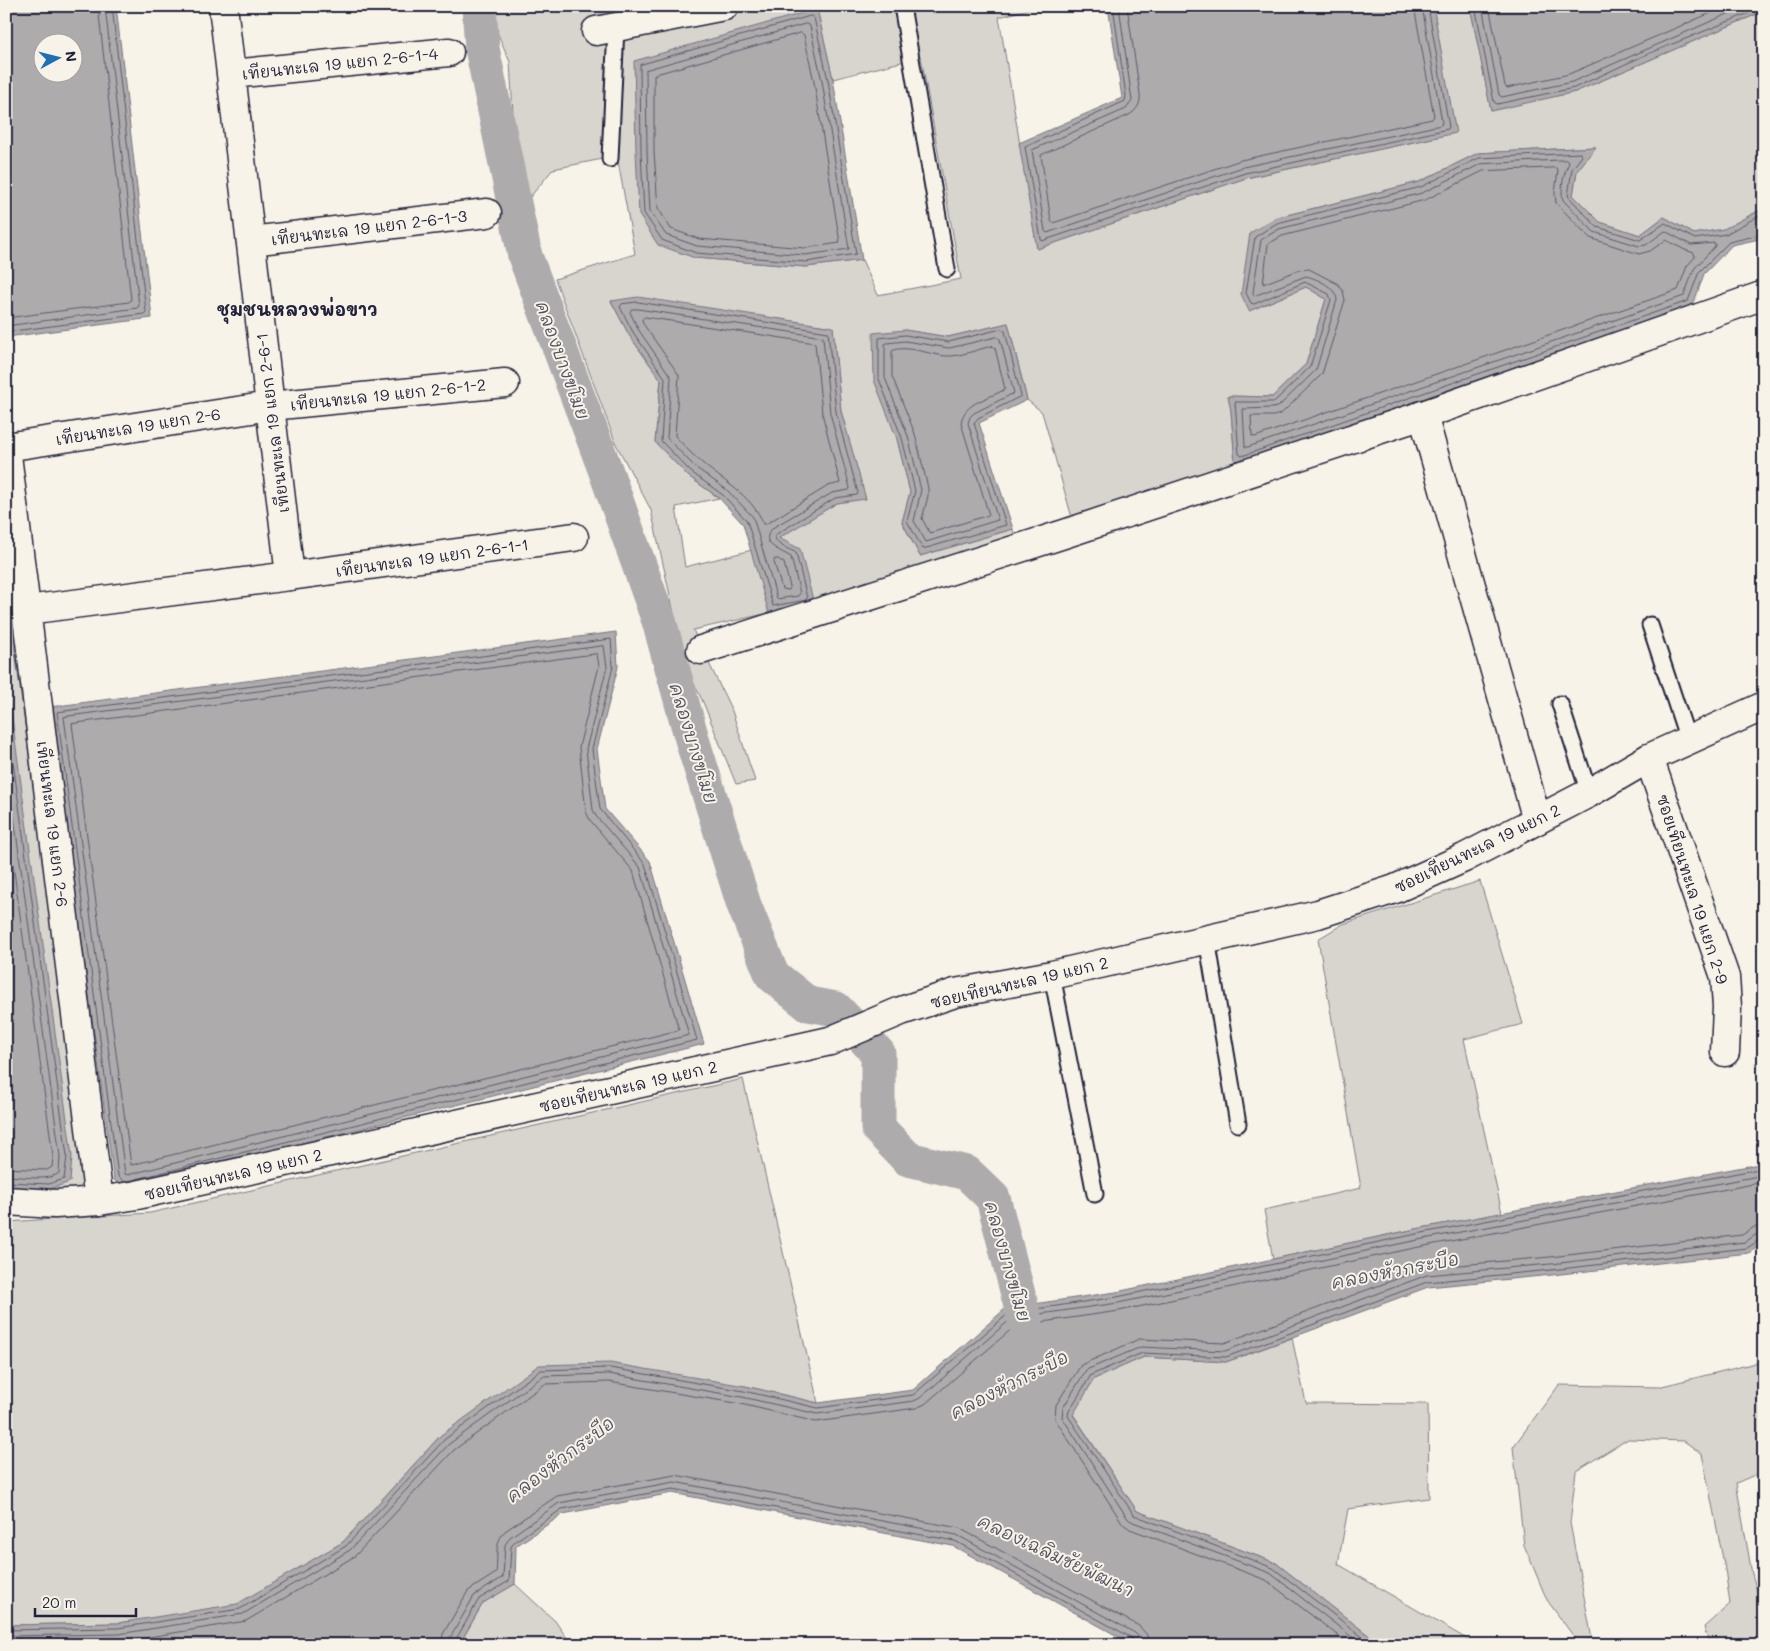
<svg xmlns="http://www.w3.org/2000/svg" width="1770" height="1651" font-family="Mali,'Playpen Sans Thai',sans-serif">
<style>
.green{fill:#d8d5cf;stroke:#7d7c85;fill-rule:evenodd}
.water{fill:#aeabad;stroke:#76747f;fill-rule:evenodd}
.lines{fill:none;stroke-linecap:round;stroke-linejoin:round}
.shore{stroke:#5a5969;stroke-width:1}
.canal{stroke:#aeabad;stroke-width:35}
.service-casing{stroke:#22223b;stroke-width:19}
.minor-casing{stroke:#22223b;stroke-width:31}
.service{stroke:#f7f3e8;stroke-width:15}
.minor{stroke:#f7f3e8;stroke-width:28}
.labels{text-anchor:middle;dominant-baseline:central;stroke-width:4;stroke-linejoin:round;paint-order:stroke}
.street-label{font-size:16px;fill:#22223b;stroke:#f7f3e8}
.neighbourhood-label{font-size:18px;font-weight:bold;fill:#22223b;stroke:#f7f3e8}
.water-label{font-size:18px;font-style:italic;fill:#535263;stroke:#f7f3e8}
</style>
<rect width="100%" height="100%" fill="#f7f3e8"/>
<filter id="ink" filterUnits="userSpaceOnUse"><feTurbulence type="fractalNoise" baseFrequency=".02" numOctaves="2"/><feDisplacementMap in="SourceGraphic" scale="10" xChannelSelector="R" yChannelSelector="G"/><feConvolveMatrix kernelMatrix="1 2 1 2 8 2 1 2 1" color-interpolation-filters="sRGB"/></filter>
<g filter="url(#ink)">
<g class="green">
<path d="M 492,6 L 604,6 L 614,16 L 664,6 L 1041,6 L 999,17 L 1037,249 L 1246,178 L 1455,133 L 1433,6 L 1470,6 L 1491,110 L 1575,92 L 1764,11 L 1764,208 L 1724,229 L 1694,234 L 1664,217 L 1640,235 L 1600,222 L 1573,195 L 1577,171 L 1595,147 L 1478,153 L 1419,182 L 1275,218 L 1249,311 L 1306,287 L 1326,299 L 1306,364 L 1272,397 L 1229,396 L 1231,411 L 1235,464 L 1073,521 L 1042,412 L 1027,400 L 1008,323 L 948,337 L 905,330 L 897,439 L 910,492 L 902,522 L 920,556 L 1013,529 L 1015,541 L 814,604 L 778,538 L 837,503 L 865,498 L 841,411 L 833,327 L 765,317 L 611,301 L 629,335 L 661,380 L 655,442 L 688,476 L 719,498 L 676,507 L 685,567 L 752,550 L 769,613 L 693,630 L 732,711 L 755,781 L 736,784 L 703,702 L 686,667 L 651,510 L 616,444 L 555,279 L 635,254 L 617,156 L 553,169 L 526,202 L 516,165 L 510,62 L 494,25 ZM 817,9 L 833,79 L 921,57 L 961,279 L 878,295 L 862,260 L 806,267 L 695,258 Z"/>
<path d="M 6,586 L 89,1193 L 6,1194 L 6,1187 L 50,1189 L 6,674 Z"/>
<path d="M 1480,881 L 1523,1024 L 1464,1039 L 1502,1213 L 1416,1229 L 1273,1259 L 1264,1210 L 1361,1188 L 1318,939 L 1343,924 Z"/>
<path d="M 743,1079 L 818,1403 L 745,1386 L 441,1435 L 343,1542 L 237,1605 L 118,1623 L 6,1625 L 6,1222 L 150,1213 Z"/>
<path d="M 1292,1338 L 1306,1403 L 1428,1404 L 1429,1498 L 1348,1509 L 1338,1564 L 1477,1645 L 1381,1645 L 1276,1563 L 1137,1511 L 1073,1414 L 1094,1379 L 1144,1357 L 1226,1362 Z"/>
<path d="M 1764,1361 L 1764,1471 L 1736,1483 L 1752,1574 L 1764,1615 L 1764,1645 L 1710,1645 L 1704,1627 L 1730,1604 L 1725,1569 L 1702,1454 L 1684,1441 L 1628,1439 L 1576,1471 L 1570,1523 L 1592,1639 L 1577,1641 L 1547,1600 L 1524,1545 L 1513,1447 L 1559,1385 L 1658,1387 Z"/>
<path d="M 515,1584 L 555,1621 L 572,1645 L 459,1645 L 483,1603 Z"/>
</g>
<g class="water">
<path d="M 6,6 L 116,6 L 152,318 L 7,337 ZM 42,42 L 72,42 L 72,72 L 42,72 Z"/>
<path d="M 1108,6 L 1433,6 L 1456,133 L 1246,178 L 1037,249 L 1019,143 L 1122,98 Z"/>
<path d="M 1470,6 L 1764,6 L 1764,11 L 1575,92 L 1491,111 Z"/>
<path d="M 817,9 L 833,79 L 862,260 L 806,267 L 695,258 L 658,245 L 639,215 L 636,152 L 634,61 Z"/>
<path d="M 1596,147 L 1577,171 L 1573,195 L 1600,222 L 1640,235 L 1664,217 L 1694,234 L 1724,229 L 1764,208 L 1764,238 L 1732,245 L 1704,274 L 1693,305 L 1235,464 L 1231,411 L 1228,396 L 1272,397 L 1306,364 L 1326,299 L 1306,287 L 1249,311 L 1241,294 L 1250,233 L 1275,218 L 1419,182 L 1478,153 Z"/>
<path d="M 638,297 L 833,327 L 841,411 L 866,499 L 837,503 L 779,538 L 800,549 L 814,604 L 769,613 L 743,524 L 719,498 L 688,476 L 655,442 L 661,380 L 629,335 L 611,301 Z"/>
<path d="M 1008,323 L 1027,400 L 979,423 L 1013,529 L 920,556 L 902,522 L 910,492 L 897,439 L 874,380 L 873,333 L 905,330 L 948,337 Z"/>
<path d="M 616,632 L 618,667 L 597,749 L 605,809 L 650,861 L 704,1044 L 124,1187 L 114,1180 L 50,707 Z"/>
<path d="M 6,674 L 72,1156 L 70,1182 L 50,1189 L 6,1187 Z"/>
<path d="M 1764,1163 L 1764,1243 L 1749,1253 L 1552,1275 L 1428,1287 L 1226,1362 L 1144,1357 L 1094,1379 L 1073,1415 L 1137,1511 L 1276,1563 L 1381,1645 L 1134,1645 L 953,1546 L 672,1493 L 563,1514 L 516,1546 L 515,1584 L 483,1603 L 459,1645 L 6,1645 L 6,1625 L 118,1623 L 237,1604 L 343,1542 L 441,1435 L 539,1365 L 610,1363 L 745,1386 L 818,1403 L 913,1390 L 1006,1308 L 1116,1292 L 1416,1229 Z"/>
</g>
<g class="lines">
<g class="shore">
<path d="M 1113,6 L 1126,96 L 1125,101 L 1025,147 L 1041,239 L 1042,241 L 1245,173 L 1448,129 L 1449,127 L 1428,6"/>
<path d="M 1119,6 L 1132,101 L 1126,109 L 1032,150 L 1045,231 L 1047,233 L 1243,167 L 1441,125 L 1442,122 L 1422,6"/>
<path d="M 1127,6 L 1140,94 C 1141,104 1137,110 1129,115 L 1041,155 L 1051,221 L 1053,223 L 1241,160 L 1432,119 L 1434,116 L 1414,6"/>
<path d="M 1475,6 L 1494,102 L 1497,104 L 1574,88 L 1643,56 L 1764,7"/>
<path d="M 1482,6 L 1499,95 L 1502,97 L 1572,82 L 1746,6"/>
<path d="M 1489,6 L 1505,86 L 1507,88 L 1569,74 L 1727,6"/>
<path d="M 811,16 L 814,18 L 828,80 L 856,254 L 806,262 L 696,253 L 662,240 L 644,213 L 641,152 L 640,65 Z"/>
<path d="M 806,24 L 810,26 L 822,81 L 849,249 L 805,255 L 697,246 L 666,235 L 650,211 L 647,152 L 646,70 Z"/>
<path d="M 801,33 L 804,35 L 814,82 L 840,243 L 805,248 L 699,239 L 671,229 L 658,208 L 654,152 L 654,75 Z"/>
<path d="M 1566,160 L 1569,163 C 1564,172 1560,189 1563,200 L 1594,232 L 1639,246 L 1646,245 L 1665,231 L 1691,245 L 1715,243 L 1715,246 L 1694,269 L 1684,296 L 1248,447 L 1245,447 L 1243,409 L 1272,408 L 1278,407 L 1316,370 L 1337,300 C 1336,287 1318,279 1306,276 L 1254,296 L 1253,292 L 1261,240 L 1279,229 L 1422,193 L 1481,164 Z"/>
<path d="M 1556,168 L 1558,170 L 1555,193 L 1556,203 L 1590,238 L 1639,254 L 1650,251 L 1666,240 L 1685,250 L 1694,253 L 1695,257 L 1687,266 L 1678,290 L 1255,437 L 1252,436 L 1251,416 L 1274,416 L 1282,413 L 1322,374 L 1345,300 L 1343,291 L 1338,284 L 1309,269 L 1299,270 L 1263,284 L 1268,244 L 1282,236 L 1425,200 L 1483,171 Z"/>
<path d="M 1764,213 L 1726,234 L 1695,239 L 1665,223 L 1640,240 L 1597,227 L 1568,196 L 1572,169 L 1582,156 L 1580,153 L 1479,158 L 1421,187 L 1277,223 L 1255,237 L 1246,293 L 1251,303 L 1254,304 L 1305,282 L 1329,294 L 1331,300 L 1310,367 L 1274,402 L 1235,402 L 1239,454 L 1242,456 L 1688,301 L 1699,272 L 1729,242 L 1764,234"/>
<path d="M 638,302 L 828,332 L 836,412 L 858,493 L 857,495 L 835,498 L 775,535 C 774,546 789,548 796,553 L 807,598 L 806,600 L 773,606 L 747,521 L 723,495 L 691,472 L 661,441 L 665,378 L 633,332 L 620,307 L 622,304 Z"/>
<path d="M 632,309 L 638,309 L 823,337 L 830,413 L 850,488 L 849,490 L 832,493 L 774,527 C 756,543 780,550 791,557 L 800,593 L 798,596 L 777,599 L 753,517 L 727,490 L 695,467 L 667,438 L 671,377 L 638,329 L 630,312 Z"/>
<path d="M 645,317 L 815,343 L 822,413 L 840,483 L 828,486 L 766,524 L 764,524 C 750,493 723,482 700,461 C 691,454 683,444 675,436 L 679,375 L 644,325 L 642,320 Z"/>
<path d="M 6,318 L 129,302 L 131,300 L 98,6"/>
<path d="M 6,326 L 137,308 L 139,306 L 105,6"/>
<path d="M 1002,329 L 1005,331 L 1021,396 L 978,418 L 974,423 L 1006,525 L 923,549 L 907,521 L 915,491 L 902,438 L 879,379 L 879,338 L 905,335 L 948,342 Z"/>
<path d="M 6,332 L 144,314 L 146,312 L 112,6"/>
<path d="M 997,337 L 1000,339 L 1014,393 L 974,413 L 970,417 L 968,423 L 998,520 L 926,542 L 914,521 L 921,490 L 908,436 L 885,378 L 885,344 L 887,343 L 905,341 L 949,348 Z"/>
<path d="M 992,346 L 995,348 L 1005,389 C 990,399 964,401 961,423 L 989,515 L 930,533 L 922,519 L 928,496 L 928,488 L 915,434 L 892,376 L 892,351 C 905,344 931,355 946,356 C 960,357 978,349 992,346 Z"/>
<path d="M 775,559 L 778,559 L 784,563 L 790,587 L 789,590 L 782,589 L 774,562 Z"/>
<path d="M 604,646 L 607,667 L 586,749 L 593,810 L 596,816 L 640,867 L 689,1035 L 127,1175 L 125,1174 L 64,717 Z"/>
<path d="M 597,654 L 599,666 L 579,747 L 586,812 L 590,820 L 633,871 L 679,1030 L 131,1165 L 72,724 Z"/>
<path d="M 6,711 L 67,1156 L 64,1179 L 49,1184 L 6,1182"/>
<path d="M 6,758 L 60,1156 L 59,1173 C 47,1182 22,1176 6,1176"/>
<path d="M 6,813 L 53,1156 L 52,1167 L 47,1170 L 6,1168"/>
<path d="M 125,1182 L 118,1176 L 57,712 L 611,639 L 613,667 L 592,749 L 600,809 L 645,864 L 697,1040 L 128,1181"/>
<path d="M 6,1630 L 118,1628 L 240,1609 L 346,1546 L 445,1439 L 541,1370 L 610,1368 L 744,1391 L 818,1408 L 913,1395 L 1009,1313 L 1117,1297 L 1417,1234 L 1764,1168"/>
<path d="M 6,1636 L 119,1634 L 243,1614 L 350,1550 L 449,1444 L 543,1376 L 609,1374 L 742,1397 L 817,1414 L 914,1401 L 920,1398 L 1012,1318 L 1118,1303 L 1418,1240 L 1764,1175"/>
<path d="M 6,1644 L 119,1642 L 246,1621 L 355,1556 L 454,1450 L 545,1384 L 609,1382 L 741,1404 L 816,1422 L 916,1408 L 925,1404 L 1015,1326 L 1119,1311 L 1419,1247 L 1764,1182"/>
<path d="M 441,1645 L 443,1634 L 468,1591 L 496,1573 C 498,1559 494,1542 505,1531 L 557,1496 L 675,1475 L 959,1528 L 1139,1626 L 1147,1635 L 1149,1645"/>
<path d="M 449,1645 L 450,1638 L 474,1596 L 503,1577 L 505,1545 L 510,1537 L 559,1503 L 674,1482 L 957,1535 L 1135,1633 L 1140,1638 L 1141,1645"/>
<path d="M 455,1645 L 455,1641 L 479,1599 L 509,1581 L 511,1547 L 514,1542 L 562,1509 L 673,1489 L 955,1541 L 1132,1638 L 1135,1645"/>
<path d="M 1350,1645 L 1266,1580 L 1130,1529 L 1123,1524 L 1055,1419 L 1056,1405 L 1081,1365 L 1139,1339 L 1224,1343 L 1426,1268 L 1550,1257 L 1742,1235 L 1754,1227 L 1764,1225"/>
<path d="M 1362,1645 L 1270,1573 L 1133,1522 L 1128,1519 L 1062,1417 L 1063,1408 L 1086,1370 L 1141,1347 L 1225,1351 L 1427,1275 L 1551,1264 L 1745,1242 L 1757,1234 L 1764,1233"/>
<path d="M 1373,1645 L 1273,1568 L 1134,1515 L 1068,1416 L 1069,1411 L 1091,1375 L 1142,1353 L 1226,1357 L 1427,1282 L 1551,1270 L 1747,1248 L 1760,1240 L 1764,1239"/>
</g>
<path class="canal" d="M 479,6 L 482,48 L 525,256 L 605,469 L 659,621 L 694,746 L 744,905 L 772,975 L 808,1004 L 836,1009 L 878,1053 L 878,1128 L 908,1159 L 967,1173 L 993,1198 L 1033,1352"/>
<g class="service-casing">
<g id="service">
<path d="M 902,6 L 947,269"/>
<path d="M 610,159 L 616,27"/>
<path d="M 1650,625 L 1688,740"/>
<path d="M 1560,704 L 1589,793"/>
<path d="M 1207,939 L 1238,1124"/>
<path d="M 1052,975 L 1095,1194"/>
</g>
</g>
<g class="minor-casing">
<g id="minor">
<path d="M 596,31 L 724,6"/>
<path d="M 232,74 L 449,52"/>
<path d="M 251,241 L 487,213"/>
<path d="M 1423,415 L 1537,820"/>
<path d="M 6,447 L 99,1201"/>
<path d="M 6,447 L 270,406 L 505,383"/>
<path d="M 290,576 L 574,537"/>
<path d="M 27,610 L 290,576 L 223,6"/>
<path d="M 701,650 L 1064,534 L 1423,415 L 1764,295"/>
<path d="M 1649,758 L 1725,977 L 1727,1007 L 1725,1052"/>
<path d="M 6,1201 L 55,1204 L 99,1201 L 137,1195 L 830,1041 L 901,1011 L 955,993 L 1052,975 L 1318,914 L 1395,889 L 1464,858 L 1589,793 L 1649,758 L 1764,706"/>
</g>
</g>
<use href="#service" class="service"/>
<use href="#minor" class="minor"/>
</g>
</g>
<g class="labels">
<g class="street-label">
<text transform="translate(340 63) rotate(-6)">เทียนทะเล 19 แยก 2-6-1-4</text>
<text transform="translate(369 227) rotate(-7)">เทียนทะเล 19 แยก 2-6-1-3</text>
<text transform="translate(388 394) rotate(-6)">เทียนทะเล 19 แยก 2-6-1-2</text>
<text transform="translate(272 423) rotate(-97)">เทียนทะเล 19 แยก 2-6-1</text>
<text transform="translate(138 426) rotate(-9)">เทียนทะเล 19 แยก 2-6</text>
<text transform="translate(432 557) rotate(-8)">เทียนทะเล 19 แยก 2-6-1-1</text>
<text transform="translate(53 824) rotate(83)">เทียนทะเล 19 แยก 2-6</text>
<text transform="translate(1477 848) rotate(-26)">ซอยเทียนทะเล 19 แยก 2</text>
<text transform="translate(1693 889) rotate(72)">ซอยเทียนทะเล 19 แยก 2-9</text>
<text transform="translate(1019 982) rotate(-13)">ซอยเทียนทะเล 19 แยก 2</text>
<text transform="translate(628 1086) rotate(-13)">ซอยเทียนทะเล 19 แยก 2</text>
<text transform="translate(233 1174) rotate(-13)">ซอยเทียนทะเล 19 แยก 2</text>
</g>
<g class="neighbourhood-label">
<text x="297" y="309">ชุมชนหลวงพ่อขาว</text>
</g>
<g class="water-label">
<text transform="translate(563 360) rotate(70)">คลองบางขโมย</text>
<text transform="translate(694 743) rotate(73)">คลองบางขโมย</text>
<text transform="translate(1008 1261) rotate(74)">คลองบางขโมย</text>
<text transform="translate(1395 1270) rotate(-11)">คลองหัวกระบือ</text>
<text transform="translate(1009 1384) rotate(-27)">คลองหัวกระบือ</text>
<text transform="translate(560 1459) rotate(-37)">คลองหัวกระบือ</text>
<text transform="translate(1056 1555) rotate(25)">คลองเฉลิมชัยพัฒนา</text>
</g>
</g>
<rect width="1770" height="1651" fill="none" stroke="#f7f3e8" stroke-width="25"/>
<rect x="12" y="12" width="1745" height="1626" fill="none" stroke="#22223b" stroke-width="2" filter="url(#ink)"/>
<g transform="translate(58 58) rotate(83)"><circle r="24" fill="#f7f3e8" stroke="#a29fa3"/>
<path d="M0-4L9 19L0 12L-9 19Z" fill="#1f6fb2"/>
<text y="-8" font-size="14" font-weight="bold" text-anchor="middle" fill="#22223b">N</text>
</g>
<path d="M35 1608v8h101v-8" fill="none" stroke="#22223b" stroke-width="2.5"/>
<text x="42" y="1608" font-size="15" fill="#22223b" stroke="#f7f3e8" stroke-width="4" paint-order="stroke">20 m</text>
</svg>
